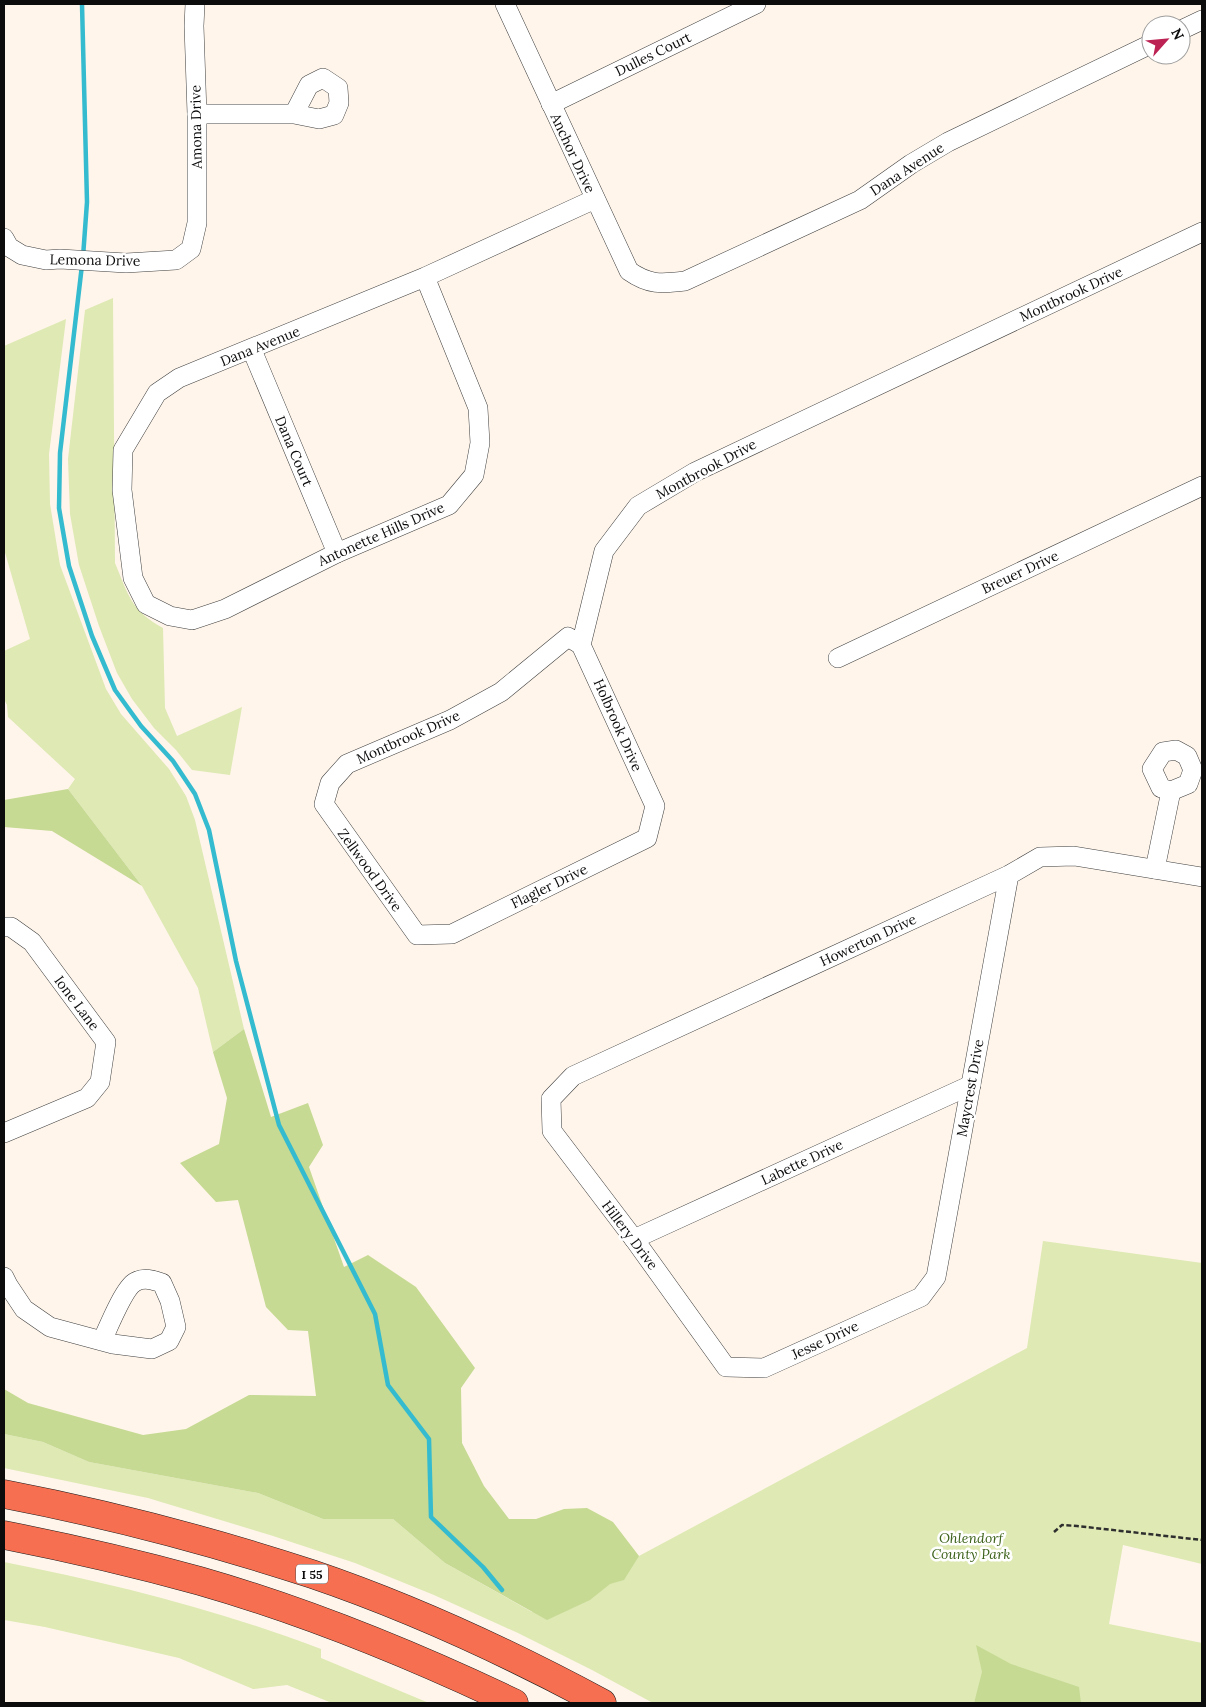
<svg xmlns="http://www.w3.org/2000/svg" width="1206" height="1707" font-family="Lora,serif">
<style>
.green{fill:#dee9b4}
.forest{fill:#c6da93}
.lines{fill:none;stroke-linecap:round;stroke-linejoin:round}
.stream{stroke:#34bbcf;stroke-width:4.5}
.minor-casing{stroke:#3f3f3f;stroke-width:20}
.motorway-casing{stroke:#1d1d1d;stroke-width:29}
.path{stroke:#2e2e2e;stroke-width:2.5;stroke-dasharray:5 2.5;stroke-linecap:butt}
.minor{stroke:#fff;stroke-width:19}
.motorway{stroke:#f66f51;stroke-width:28}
.labels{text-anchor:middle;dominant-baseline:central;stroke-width:5;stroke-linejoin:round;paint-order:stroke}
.shield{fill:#fff;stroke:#555;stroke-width:1}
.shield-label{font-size:12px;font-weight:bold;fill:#0c0c0c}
.street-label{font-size:14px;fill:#0c0c0c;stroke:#fff}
.park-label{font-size:14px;font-style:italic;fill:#3e631c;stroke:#fff}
</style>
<rect width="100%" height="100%" fill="#fff5ea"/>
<g class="green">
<path d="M 113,298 L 115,563 C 128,594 131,611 163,628 L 165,708 L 177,736 L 242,707 L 230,775 L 192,770 L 176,750 L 154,728 L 132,699 L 117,673 L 99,626 L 79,565 L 70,514 L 68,459 L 85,310 Z"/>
<path d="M 66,319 L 49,454 L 50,504 L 60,565 L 106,689 L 121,714 L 169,769 L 186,796 L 195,820 L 244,1029 L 213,1052 L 198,988 L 142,886 L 68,789 L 75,779 L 8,717 L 7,705 L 4,699 L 4,651 L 30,639 L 4,549 L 4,346 Z"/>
<path d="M 1043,1241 L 1202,1263 L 1202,1564 L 1123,1545 L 1109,1624 L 1202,1643 L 1202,1703 L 1002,1703 L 976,1697 L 974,1703 L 653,1703 L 592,1670 L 518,1633 L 434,1595 L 355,1563 L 270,1535 L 148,1498 L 4,1468 L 4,1434 L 43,1442 L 89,1462 L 258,1493 L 323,1519 L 393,1519 L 445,1563 L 532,1612 L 639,1556 L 1027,1348 Z"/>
<path d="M 4,1562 C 111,1583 219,1610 321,1649 L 321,1658 L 429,1703 L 332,1703 L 287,1685 L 253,1689 L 179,1658 L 45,1627 L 4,1620 Z"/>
</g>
<g class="forest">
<path d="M 68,789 L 142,886 L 52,831 L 4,827 L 4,800 Z"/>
<path d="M 244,1029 L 271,1117 L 308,1103 L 323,1145 L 309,1167 L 344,1267 L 368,1255 L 416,1287 L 475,1368 L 461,1388 L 462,1443 L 484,1486 L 509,1519 L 536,1519 L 564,1509 L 587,1508 L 613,1522 L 639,1556 L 624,1580 L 610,1584 L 590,1600 L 547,1620 L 445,1563 L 393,1519 L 323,1519 L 258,1493 L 89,1462 L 43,1442 L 4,1434 L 4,1389 L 28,1403 L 143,1435 L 186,1429 L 249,1395 L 316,1396 L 308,1331 L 288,1330 L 266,1307 L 238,1200 L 216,1202 L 180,1163 L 219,1144 L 227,1098 L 213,1052 Z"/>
<path d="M 976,1645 L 1011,1664 L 1079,1687 L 1081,1703 L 974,1703 L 982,1672 Z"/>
</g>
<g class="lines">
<g class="stream">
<path d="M 82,4 L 87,202 L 83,257"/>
<path d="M 82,265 L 60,453 L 59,508 L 69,566 L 92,636 L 115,690 L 141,726 L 173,761 L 195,794 L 209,830 L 236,961 L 279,1125 L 375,1314 L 388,1385 L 429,1439 L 431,1517 L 483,1567 L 502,1590"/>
</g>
<g class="minor-casing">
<g id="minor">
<path d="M 505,4 L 629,271 C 649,285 661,284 685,281 L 860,200 L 911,164 L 948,142 L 1151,44"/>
<path d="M 1181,30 L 1202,20"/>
<path d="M 551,104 L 756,4"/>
<path d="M 197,114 L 294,114 L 319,119 L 334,115 L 339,103 L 338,88 L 323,78 L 309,85 L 294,114"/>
<path d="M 4,238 L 9,247 L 22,255 L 46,260 L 60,259 L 126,263 L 176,260 L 191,249 L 197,223 L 197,114 L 194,26 L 195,4"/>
<path d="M 425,277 L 478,408 L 480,443 L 474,475 L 449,505 L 337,553 L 225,609 L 192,620 L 170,616 L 146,604 L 133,578 L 122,490 L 123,450 L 157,393 L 179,378 L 425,277 L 595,199"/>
<path d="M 252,350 L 337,553"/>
<path d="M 581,645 L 655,806 L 647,838 L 452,934 L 417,935 L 324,804 L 330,783 L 347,764 L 450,720 L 501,692 L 568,637 L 581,645 L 604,551 L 638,506 L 695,472 L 1202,232"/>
<path d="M 838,658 L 1202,486"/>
<path d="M 1176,750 L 1187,756 L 1193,770 L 1188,784 L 1171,791 L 1161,788 L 1152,769 L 1163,752 Z"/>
<path d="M 1155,869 L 1171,791"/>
<path d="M 1009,875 L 936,1277 L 921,1297 L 764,1368 L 726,1367 L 634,1239 L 552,1131 L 551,1099 L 573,1076 L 1009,875 L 1040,857 L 1074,856 L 1202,877"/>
<path d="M 4,927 L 11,927 L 32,942 L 106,1042 L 100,1082 L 87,1098 L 4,1133"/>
<path d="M 634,1239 L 971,1085"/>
<path d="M 4,1277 L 8,1285 L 24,1309 L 50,1327 L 113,1344 L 152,1349 L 169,1341 L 176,1327 L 170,1301 L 162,1283 C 153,1280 144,1277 135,1282 C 124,1288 108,1328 102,1341"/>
</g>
</g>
<g class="motorway-casing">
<g id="motorway">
<path d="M 4,1494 C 108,1514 211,1541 312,1574 C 412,1608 509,1653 602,1703"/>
<path d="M 4,1535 C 70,1548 135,1563 200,1581 C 308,1612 413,1655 514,1703"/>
</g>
</g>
<path class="path" d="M 1054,1532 L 1062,1525 L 1077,1526 L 1202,1540"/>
<use href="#minor" class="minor"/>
<use href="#motorway" class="motorway"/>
</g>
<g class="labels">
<rect class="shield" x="296" y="1564.5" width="32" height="19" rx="4"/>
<g class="shield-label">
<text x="312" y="1574">I 55</text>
</g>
<g class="street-label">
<text transform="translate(653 54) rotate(-26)">Dulles Court</text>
<text transform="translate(196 127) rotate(-91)">Amona Drive</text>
<text transform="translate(573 153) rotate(65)">Anchor Drive</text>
<text transform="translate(907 169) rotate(-33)">Dana Avenue</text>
<text transform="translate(95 260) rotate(1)">Lemona Drive</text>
<text transform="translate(1071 294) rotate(-25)">Montbrook Drive</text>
<text transform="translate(260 346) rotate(-22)">Dana Avenue</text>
<text transform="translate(294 451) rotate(67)">Dana Court</text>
<text transform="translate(706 469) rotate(-28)">Montbrook Drive</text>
<text transform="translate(381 534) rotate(-24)">Antonette Hills Drive</text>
<text transform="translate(1020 572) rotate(-25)">Breuer Drive</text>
<text transform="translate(618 725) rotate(66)">Holbrook Drive</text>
<text transform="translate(408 737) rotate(-24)">Montbrook Drive</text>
<text transform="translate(370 870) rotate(54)">Zellwood Drive</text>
<text transform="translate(549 886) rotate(-26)">Flagler Drive</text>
<text transform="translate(868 940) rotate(-25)">Howerton Drive</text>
<text transform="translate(77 1003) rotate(53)">Ione Lane</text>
<text transform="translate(970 1088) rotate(-80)">Maycrest Drive</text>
<text transform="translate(802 1162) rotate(-25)">Labette Drive</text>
<text transform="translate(630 1235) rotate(53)">Hillery Drive</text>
<text transform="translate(825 1340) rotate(-25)">Jesse Drive</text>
</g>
<g class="park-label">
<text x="971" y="1538">Ohlendorf<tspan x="971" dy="16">County Park</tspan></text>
</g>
</g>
<rect width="1206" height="1707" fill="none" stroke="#0c0c0c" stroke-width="10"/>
<g transform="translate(1166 40) rotate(63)"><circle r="24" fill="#ffffff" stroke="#9e9e9e"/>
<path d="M0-4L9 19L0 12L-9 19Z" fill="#bd2254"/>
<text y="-8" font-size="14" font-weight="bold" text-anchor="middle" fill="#0c0c0c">N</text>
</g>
</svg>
